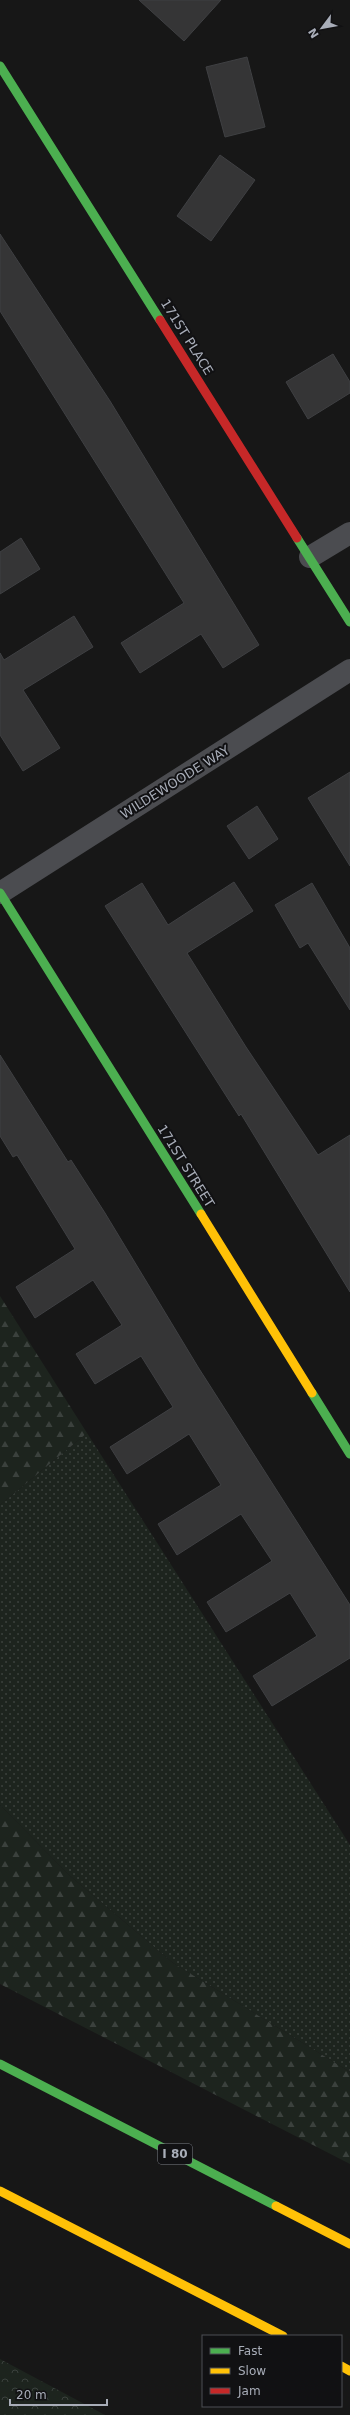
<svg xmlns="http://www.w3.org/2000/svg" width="350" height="2415" font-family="'DejaVu Sans',sans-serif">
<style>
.grass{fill:url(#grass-dots)}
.forest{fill:url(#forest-firs)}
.park{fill:url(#park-crowns)}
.building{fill:#353536;stroke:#3f4043}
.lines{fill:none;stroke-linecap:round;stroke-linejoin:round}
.street{stroke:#4b4c50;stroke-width:22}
.fast{stroke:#4caf50;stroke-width:9}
.slow{stroke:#ffc107;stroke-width:9}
.jam{stroke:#c62828;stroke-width:9}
.labels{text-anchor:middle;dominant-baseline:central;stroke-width:4;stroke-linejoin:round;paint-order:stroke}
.shield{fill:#111113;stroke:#7b7e86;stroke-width:1}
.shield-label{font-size:12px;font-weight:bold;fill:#a8adb8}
.street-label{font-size:13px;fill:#a8adb8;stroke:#111113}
</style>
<defs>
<pattern id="grass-dots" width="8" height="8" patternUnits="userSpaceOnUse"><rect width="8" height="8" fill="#1d241e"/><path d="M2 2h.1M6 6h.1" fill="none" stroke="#3b413d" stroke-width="1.8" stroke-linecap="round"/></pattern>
<pattern id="forest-firs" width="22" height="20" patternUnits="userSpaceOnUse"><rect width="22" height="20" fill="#1d241e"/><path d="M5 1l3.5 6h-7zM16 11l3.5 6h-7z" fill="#3b413d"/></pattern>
<pattern id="park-crowns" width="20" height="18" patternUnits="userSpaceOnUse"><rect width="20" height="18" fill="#1d241e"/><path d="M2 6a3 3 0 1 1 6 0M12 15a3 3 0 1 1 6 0" fill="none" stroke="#3b413d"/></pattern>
</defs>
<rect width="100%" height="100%" fill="#171717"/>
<path class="grass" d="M 87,1433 L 350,1845 L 350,2072 L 173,1963 L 69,1875 L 0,1805 L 0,1505 Z"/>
<g class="forest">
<path d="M 0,1296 L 87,1433 L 0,1505 Z"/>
<path d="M 0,1805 L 69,1875 L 173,1963 L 350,2072 L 350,2164 L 0,1984 Z"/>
</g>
<path class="park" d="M 0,2359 L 105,2415 L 0,2415 Z"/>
<g class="building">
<path d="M 139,0 L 221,0 L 184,41 Z"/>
<path d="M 247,57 L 265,127 L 225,137 L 206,67 Z"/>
<path d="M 220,155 L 255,180 L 211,241 L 177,216 Z"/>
<path d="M 0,234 L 110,401 L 259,645 L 223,668 L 201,634 L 140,673 L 121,643 L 184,603 L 0,311 Z"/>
<path d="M 333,354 L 350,382 L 350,393 L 308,419 L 286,382 Z"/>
<path d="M 21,538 L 40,569 L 0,594 L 0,552 Z"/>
<path d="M 74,616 L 93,647 L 23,690 L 60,748 L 23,771 L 0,735 L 0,653 L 4,660 Z"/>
<path d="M 350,772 L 350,866 L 308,798 Z"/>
<path d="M 257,806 L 278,839 L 249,859 L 227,826 Z"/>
<path d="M 234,882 L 253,911 L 187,953 L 246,1047 L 318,1155 L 350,1135 L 350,1292 L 241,1114 L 239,1116 L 105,906 L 142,883 L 168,925 Z"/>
<path d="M 312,883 L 350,948 L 350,1010 L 308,943 L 300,948 L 275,905 Z"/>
<path d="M 0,1055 L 68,1162 L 71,1160 L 105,1213 L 198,1367 L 350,1605 L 350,1658 L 272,1706 L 253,1676 L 317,1636 L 290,1593 L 226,1632 L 207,1602 L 272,1561 L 241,1514 L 177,1555 L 158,1524 L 221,1485 L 189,1434 L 127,1474 L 110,1447 L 173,1407 L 141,1356 L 95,1384 L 76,1354 L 122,1325 L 93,1280 L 35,1318 L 16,1287 L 75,1249 L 17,1155 L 13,1157 L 0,1136 Z"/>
</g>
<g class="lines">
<g class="street">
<path d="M 310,557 L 350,533"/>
<path d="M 0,893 L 350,670"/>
</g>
<g class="fast">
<path d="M 0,66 L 160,320"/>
<path d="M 297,538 L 350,622"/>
<path d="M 0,893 L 201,1214"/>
<path d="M 312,1393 L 350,1454"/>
<path d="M 0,2064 L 276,2206"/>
</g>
<g class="slow">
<path d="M 201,1214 L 312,1393"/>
<path d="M 0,2191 L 283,2336"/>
<path d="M 276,2206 L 350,2244"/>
<path d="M 341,2366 L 350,2371"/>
</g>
<path class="jam" d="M 160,320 L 297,538"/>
</g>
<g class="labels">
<rect class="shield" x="158" y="2144" width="34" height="20" rx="3"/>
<g class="shield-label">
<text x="175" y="2154">I 80</text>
</g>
<g class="street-label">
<text transform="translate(187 337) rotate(58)">171ST PLACE</text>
<text transform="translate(175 782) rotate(-32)">WILDEWOODE WAY</text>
<text transform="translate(186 1166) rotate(58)">171ST STREET</text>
</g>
</g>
<rect x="202" y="2335" width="140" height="72" fill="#111113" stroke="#4d4f55"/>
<rect x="210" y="2348" width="20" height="6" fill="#4caf50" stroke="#4d4f55"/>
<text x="238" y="2355" font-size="12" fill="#a8adb8">Fast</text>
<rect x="210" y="2368" width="20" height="6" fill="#ffc107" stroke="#4d4f55"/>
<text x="238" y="2375" font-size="12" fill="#a8adb8">Slow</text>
<rect x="210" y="2388" width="20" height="6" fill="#c62828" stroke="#4d4f55"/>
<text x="238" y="2395" font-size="12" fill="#a8adb8">Jam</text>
<g transform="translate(322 28) rotate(238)" stroke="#111113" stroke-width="3" paint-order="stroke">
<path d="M0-3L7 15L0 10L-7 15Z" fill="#a8adb8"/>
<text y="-6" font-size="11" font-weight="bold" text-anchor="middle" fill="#a8adb8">N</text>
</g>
<path d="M10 2399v6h97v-6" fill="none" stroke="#a8adb8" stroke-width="2"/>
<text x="16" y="2399" font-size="12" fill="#a8adb8" stroke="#111113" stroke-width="3" paint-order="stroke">20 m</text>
</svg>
